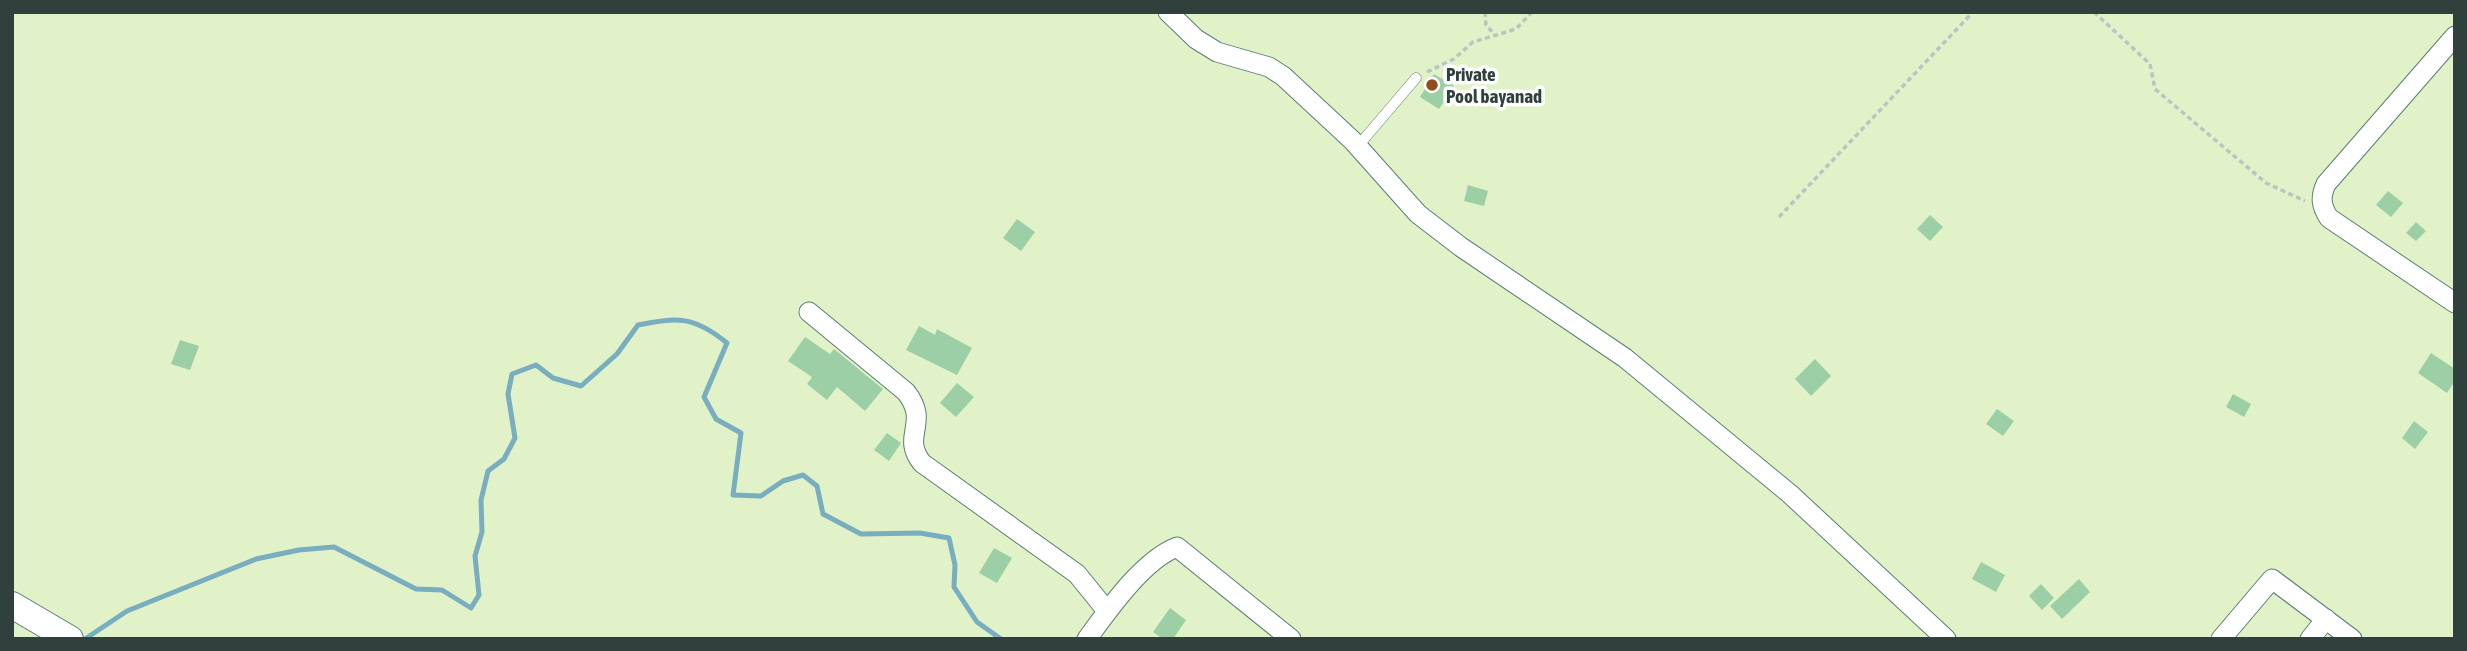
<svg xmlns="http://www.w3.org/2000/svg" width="2467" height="651" font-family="'Asap Condensed',sans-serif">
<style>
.green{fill:#e1f2c8}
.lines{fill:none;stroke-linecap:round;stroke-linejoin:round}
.stream{stroke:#79adc0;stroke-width:5}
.building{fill:#9ccfa6}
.lane-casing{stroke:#597f74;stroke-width:11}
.street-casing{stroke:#597f74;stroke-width:21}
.secondary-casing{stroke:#597f74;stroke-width:28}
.path{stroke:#bac4c1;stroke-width:3.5;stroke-dasharray:5 3.5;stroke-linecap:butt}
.lane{stroke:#fff;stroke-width:10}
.street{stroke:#fff;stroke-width:19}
.secondary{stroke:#fff;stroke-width:26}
.poi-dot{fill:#904d1f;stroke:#fff;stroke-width:2.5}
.labels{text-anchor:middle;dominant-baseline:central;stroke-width:7;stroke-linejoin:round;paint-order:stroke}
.poi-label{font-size:19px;font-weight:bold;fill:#30403c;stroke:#fff;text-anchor:start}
</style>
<rect width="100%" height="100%" fill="#f5fdfb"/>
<rect class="green" x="12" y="12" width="2443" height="627"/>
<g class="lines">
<path class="stream" d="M 85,639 L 127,611 L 256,559 L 299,550 L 334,547 L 416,589 L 442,590 L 471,608 L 479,595 L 475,556 L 482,532 L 481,500 L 488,471 L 504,459 L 515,438 L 508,394 L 512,374 L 536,365 L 553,378 L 581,386 L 617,354 L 638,325 C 678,317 694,316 727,343 L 704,397 L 716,419 L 741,433 L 733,495 L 761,496 L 783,481 L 803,475 L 817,486 L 823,514 L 861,534 L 920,533 L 949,538 L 955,565 L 954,587 L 977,622 L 1001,639"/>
</g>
<g class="building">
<path d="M 1434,74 L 1454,86 L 1439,109 L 1420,97 Z"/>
<path d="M 1468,185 L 1488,191 L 1484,206 L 1464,201 Z"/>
<path d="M 2388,191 L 2403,203 L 2391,217 L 2376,205 Z"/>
<path d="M 1930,215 L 1943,227 L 1930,241 L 1917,229 Z"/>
<path d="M 1017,219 L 1035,232 L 1021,251 L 1003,238 Z"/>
<path d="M 2416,222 L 2426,231 L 2416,241 L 2406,233 Z"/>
<path d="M 919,326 L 935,335 L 937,329 L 972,348 L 957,375 L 906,350 Z"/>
<path d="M 805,337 L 830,354 L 834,349 L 883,389 L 865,411 L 837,387 L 827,400 L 807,384 L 812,377 L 788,361 Z"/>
<path d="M 180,340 L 199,346 L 190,370 L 171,364 Z"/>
<path d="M 2431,353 L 2455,369 L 2455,381 L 2447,393 L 2418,373 Z"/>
<path d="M 1815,359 L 1831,376 L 1811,396 L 1795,379 Z"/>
<path d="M 957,383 L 974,397 L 956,417 L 940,403 Z"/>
<path d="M 2233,394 L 2251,404 L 2244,417 L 2226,407 Z"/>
<path d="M 1997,409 L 2014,421 L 2003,436 L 1986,424 Z"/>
<path d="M 2414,421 L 2428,432 L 2415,449 L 2402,438 Z"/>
<path d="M 887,433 L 901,443 L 889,461 L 874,450 Z"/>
<path d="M 994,548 L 1012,558 L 997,583 L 979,573 Z"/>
<path d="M 1981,562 L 2005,575 L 1996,592 L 1972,579 Z"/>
<path d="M 2079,579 L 2090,592 L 2062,619 L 2050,606 Z"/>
<path d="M 2041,584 L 2054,598 L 2042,610 L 2029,596 Z"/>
<path d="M 1170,608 L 1186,620 L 1173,639 L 1163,639 L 1153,632 Z"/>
</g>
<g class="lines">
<g class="lane-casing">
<path id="lane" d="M 1358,146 L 1416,78"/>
</g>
<g class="street-casing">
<g id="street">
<path d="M 1168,12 L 1196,39 L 1217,52 L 1269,67 L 1283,76 L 1352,140 L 1418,214 L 1461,247 L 1625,358 L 1790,494 L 1946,639"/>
<path d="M 2455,36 L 2326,184 C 2320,197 2321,206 2329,218 L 2455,303"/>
<path d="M 809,312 L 906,392 C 931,424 900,435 922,463 L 1077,574 L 1107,611"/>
<path d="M 1087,639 C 1109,609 1143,560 1177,547 L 1291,639"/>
<path d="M 2221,639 L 2272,579 L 2352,639"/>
<path d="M 2310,639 L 2326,619"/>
</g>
</g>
<g class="secondary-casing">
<path id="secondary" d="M 12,605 L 70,639"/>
</g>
<g class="path">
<path d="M 1485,12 L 1486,25 L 1494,34"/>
<path d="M 2094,12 L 2150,64 L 2155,89 L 2266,183 L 2305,201"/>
<path d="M 1427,72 L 1454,59 L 1473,42 L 1516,29 L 1532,12"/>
<path d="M 1779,217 L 1973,12"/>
</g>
<use href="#lane" class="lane"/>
<use href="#street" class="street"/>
<use href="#secondary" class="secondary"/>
</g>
<circle class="poi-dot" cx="1432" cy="85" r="7"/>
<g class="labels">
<g class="poi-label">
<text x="1446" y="74">Private<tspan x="1446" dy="22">Pool bayanad</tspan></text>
</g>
</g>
<rect width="2467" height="651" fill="none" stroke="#30403c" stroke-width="28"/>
</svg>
